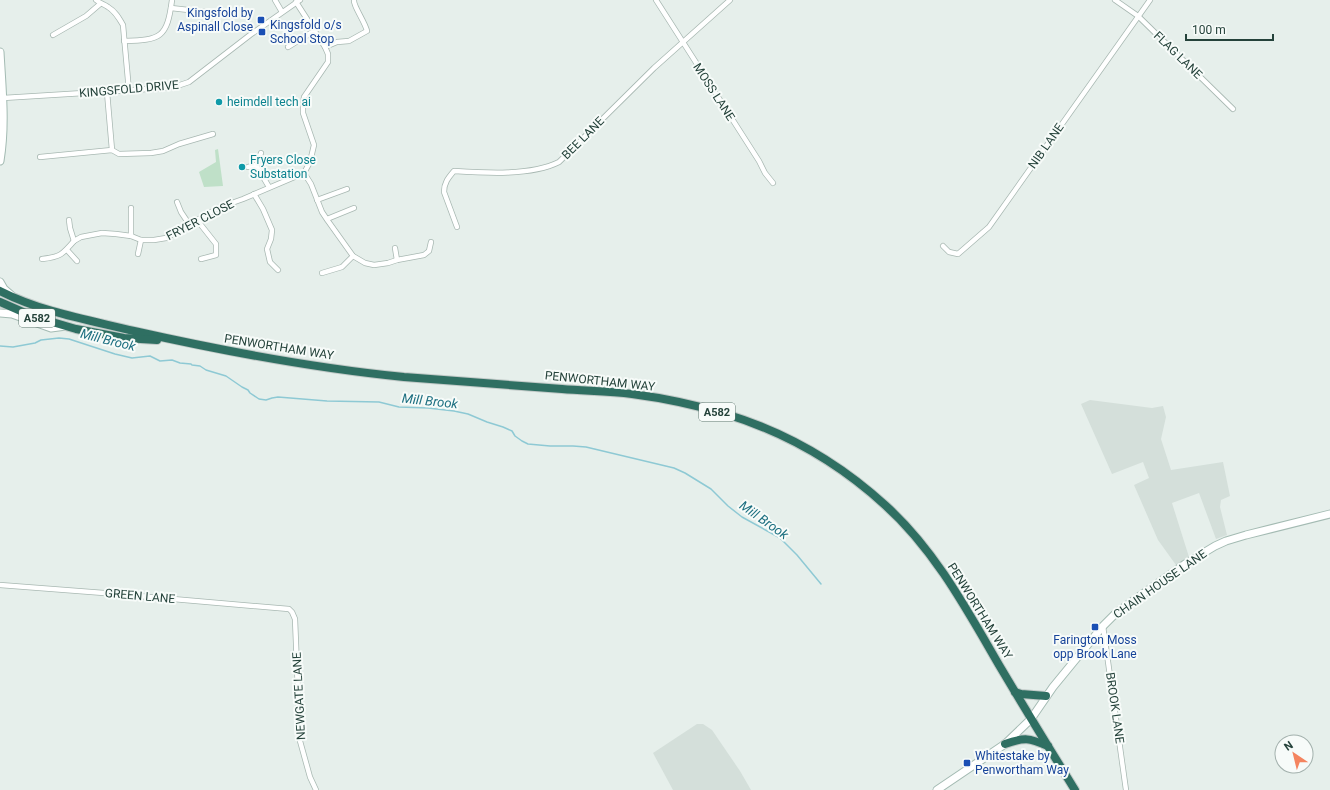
<svg xmlns="http://www.w3.org/2000/svg" width="1330" height="790" font-family="Roboto,sans-serif">
<style>
.built{fill:#d4dfda}
.green{fill:#bfe0c8}
.lines{fill:none;stroke-linecap:round;stroke-linejoin:round}
.stream{stroke:#8ec9d4;stroke-width:1.5}
.street-casing{stroke:#a8b8b2;stroke-width:6}
.secondary-casing{stroke:#a4bbb3;stroke-width:9}
.highway-casing{stroke:#c2cac8;stroke-width:10}
.street{stroke:#fff;stroke-width:4.5}
.secondary{stroke:#fff;stroke-width:7}
.highway{stroke:#2f6f62;stroke-width:8}
.transit-dot{fill:#1a4fb4;stroke:#f7fbf9;stroke-width:1.5}
.culture-dot{fill:#0f9aa8;stroke:#f7fbf9;stroke-width:1.5}
.labels{text-anchor:middle;dominant-baseline:central;stroke-width:4;stroke-linejoin:round;paint-order:stroke}
.shield{fill:#f7fbf9;stroke:#637a73;stroke-width:1}
.shield-label{font-size:11px;font-weight:bold;fill:#24423a}
.transit-label{font-size:12px;fill:#164399;stroke:#f7fbf9;text-anchor:start}
.street-label{font-size:12px;fill:#24423a;stroke:#f7fbf9}
.culture-label{font-size:12px;fill:#0d838f;stroke:#f7fbf9;text-anchor:start}
.water-label{font-size:13px;font-style:italic;fill:#1c6f80;stroke:#f7fbf9}
</style>
<rect width="100%" height="100%" fill="#e6efeb"/>
<g class="built">
<path d="M 1090,400 L 1152,408 L 1163,406 L 1166,417 L 1161,439 L 1171,470 L 1223,462 L 1230,496 L 1221,500 L 1220,507 L 1227,535 L 1216,539 L 1199,493 L 1172,503 L 1189,557 L 1176,565 L 1158,540 L 1134,485 L 1149,478 L 1143,462 L 1112,474 L 1081,404 Z"/>
<path d="M 697,724 L 703,724 L 712,730 L 740,771 L 751,790 L 673,790 L 653,753 Z"/>
</g>
<path class="green" d="M 218,149 L 223,186 L 204,187 L 199,172 L 216,162 L 215,150 Z"/>
<g class="lines">
<path class="stream" d="M 0,346 L 13,347 L 35,343 L 41,340 L 59,338 L 69,339 L 115,354 L 132,358 L 150,356 L 160,361 L 172,360 L 180,363 L 191,364 L 192,365 L 200,366 L 206,370 L 226,376 L 242,387 L 248,390 L 250,393 L 259,399 L 266,400 L 272,398 L 278,397 L 327,401 L 379,402 L 399,407 L 428,408 L 454,411 L 468,414 L 487,422 L 503,427 L 512,431 L 515,436 L 522,441 L 528,444 L 550,446 L 573,446 L 586,447 L 674,468 L 685,473 L 711,489 L 728,506 L 742,517 L 780,538 L 797,555 L 821,584"/>
<g class="street-casing">
<g id="street">
<path d="M 96,0 C 99,3 104,4 108,7 C 115,11 119,18 123,25 L 129,91"/>
<path d="M 275,0 L 282,12"/>
<path d="M 656,0 L 759,161 L 765,173 L 773,183"/>
<path d="M 1115,0 L 1138,16 L 1233,109"/>
<path d="M 171,8 L 206,12"/>
<path d="M 53,35 L 86,16 L 100,4"/>
<path d="M 124,41 C 161,40 167,38 172,0"/>
<path d="M 288,47 L 314,31"/>
<path d="M 325,47 L 337,42 L 349,41 L 367,31 C 365,22 354,7 354,1"/>
<path d="M 107,92 L 112,150"/>
<path d="M 3,98 L 165,88 L 180,85 L 189,82 L 250,35 L 300,0"/>
<path d="M 261,153 L 256,165 L 269,187"/>
<path d="M 40,157 L 112,150 L 119,154 L 151,153 L 163,151 L 179,144 L 213,134"/>
<path d="M 248,167 L 256,165"/>
<path d="M 304,173 L 311,184 L 322,212 L 328,221 L 353,256 L 365,263 L 374,265 L 388,263 L 397,260 L 424,255 L 429,251 L 431,242"/>
<path d="M 254,194 L 263,209 L 272,230 L 271,239 L 267,249 L 270,262 L 278,270"/>
<path d="M 317,200 L 347,189"/>
<path d="M 177,202 L 181,212 L 189,224"/>
<path d="M 327,219 L 354,208"/>
<path d="M 69,220 L 70,228 L 74,241 L 81,237 L 102,233 L 116,234 L 131,236 L 141,240 L 154,240 L 166,238 L 218,208 L 243,199 L 304,173 L 310,162 L 314,145 L 303,113 L 303,103 L 304,97 L 328,62 L 328,54 L 325,47 L 296,2"/>
<path d="M 197,220 L 216,244 L 216,255 L 201,259"/>
<path d="M 457,227 L 444,192 C 444,183 448,178 454,171 C 485,173 531,176 559,162 L 654,68 L 730,0"/>
<path d="M 131,236 L 131,208"/>
<path d="M 943,246 L 949,252 L 958,254 L 989,227 L 1150,0"/>
<path d="M 395,248 L 397,260"/>
<path d="M 67,250 L 77,261"/>
<path d="M 138,254 L 141,240"/>
<path d="M 42,259 C 60,257 62,255 74,241"/>
<path d="M 322,273 L 342,267 L 353,256"/>
<path d="M 0,585 L 104,593 L 289,609 L 292,612 L 295,619 L 300,741 L 310,777 L 316,790"/>
<path d="M 1103,626 L 1126,790"/>
</g>
</g>
<g class="secondary-casing">
<g id="secondary">
<path d="M 0,52 C 2,89 6,124 0,161"/>
<path d="M 0,282 L 4,289 L 11,295"/>
<path d="M 0,313 L 12,314 L 51,328 L 66,326"/>
<path d="M 937,790 L 1005,744 L 1031,719 L 1053,687 L 1103,626 L 1116,613 L 1185,564 L 1215,546 L 1226,541 L 1246,535 L 1330,514"/>
</g>
</g>
<g class="highway-casing">
<g id="highway">
<path d="M 0,291 C 41,312 89,320 134,331 C 223,351 313,368 404,377 C 457,381 510,385 562,389 C 586,391 609,391 632,394 C 663,398 696,405 726,414 C 785,432 839,463 885,505 C 934,549 966,608 999,665 C 1024,707 1049,748 1075,790"/>
<path d="M 0,302 L 32,316 L 76,329 L 124,338 L 157,340"/>
<path d="M 1015,692 L 1021,694 L 1046,696"/>
<path d="M 1005,744 C 1025,737 1029,738 1048,746"/>
</g>
</g>
<use href="#street" class="street"/>
<use href="#secondary" class="secondary"/>
<use href="#highway" class="highway"/>
</g>
<g class="transit-dot">
<rect x="257" y="16" width="8" height="8" rx="2"/>
<rect x="258" y="28" width="8" height="8" rx="2"/>
<rect x="1091" y="623" width="8" height="8" rx="2"/>
<rect x="963" y="759" width="8" height="8" rx="2"/>
</g>
<g class="culture-dot">
<circle cx="219" cy="102" r="4"/>
<circle cx="242" cy="167" r="4"/>
</g>
<g class="labels">
<g class="shield">
<rect x="19" y="309" width="36" height="18" rx="3"/>
<rect x="699" y="403" width="36" height="18" rx="3"/>
</g>
<g class="shield-label">
<text x="37" y="318">A582</text>
<text x="717" y="412">A582</text>
</g>
<g class="transit-label">
<text x="253" y="13" text-anchor="end">Kingsfold by<tspan x="253" dy="14">Aspinall Close</tspan></text>
<text x="270" y="25">Kingsfold o/s<tspan x="270" dy="14">School Stop</tspan></text>
<text x="1095" y="640" text-anchor="middle">Farington Moss<tspan x="1095" dy="14">opp Brook Lane</tspan></text>
<text x="975" y="756">Whitestake by<tspan x="975" dy="14">Penwortham Way</tspan></text>
</g>
<g class="street-label">
<text transform="translate(1178 55) rotate(44)">FLAG LANE</text>
<text transform="translate(129 89) rotate(-5)">KINGSFOLD DRIVE</text>
<text transform="translate(714 92) rotate(57)">MOSS LANE</text>
<text transform="translate(583 138) rotate(-45)">BEE LANE</text>
<text transform="translate(1046 146) rotate(-55)">NIB LANE</text>
<text transform="translate(200 220) rotate(-27)">FRYER CLOSE</text>
<text transform="translate(279 347) rotate(9)">PENWORTHAM WAY</text>
<text transform="translate(600 381) rotate(6)">PENWORTHAM WAY</text>
<text transform="translate(1160 584) rotate(-35)">CHAIN HOUSE LANE</text>
<text transform="translate(140 596) rotate(5)">GREEN LANE</text>
<text transform="translate(980 611) rotate(58)">PENWORTHAM WAY</text>
<text transform="translate(299 696) rotate(-93)">NEWGATE LANE</text>
<text transform="translate(1115 708) rotate(82)">BROOK LANE</text>
</g>
<g class="culture-label">
<text x="227" y="102">heimdell tech ai</text>
<text x="250" y="160">Fryers Close<tspan x="250" dy="14">Substation</tspan></text>
</g>
<g class="water-label">
<text transform="translate(108 340) rotate(14)">Mill Brook</text>
<text transform="translate(430 401) rotate(6)">Mill Brook</text>
<text transform="translate(764 520) rotate(35)">Mill Brook</text>
</g>
</g>
<g transform="translate(1294 754) rotate(325)"><circle r="19" fill="#f7fbf9" stroke="#a3b1ad"/>
<path d="M0-3L7 15L0 10L-7 15Z" fill="#f4845f"/>
<text y="-6" font-size="11" font-weight="bold" text-anchor="middle" fill="#24423a">N</text>
</g>
<path d="M1186 34v6h87v-6" fill="none" stroke="#24423a" stroke-width="2"/>
<text x="1192" y="34" font-size="12" fill="#24423a" stroke="#f7fbf9" stroke-width="3" paint-order="stroke">100 m</text>
</svg>
